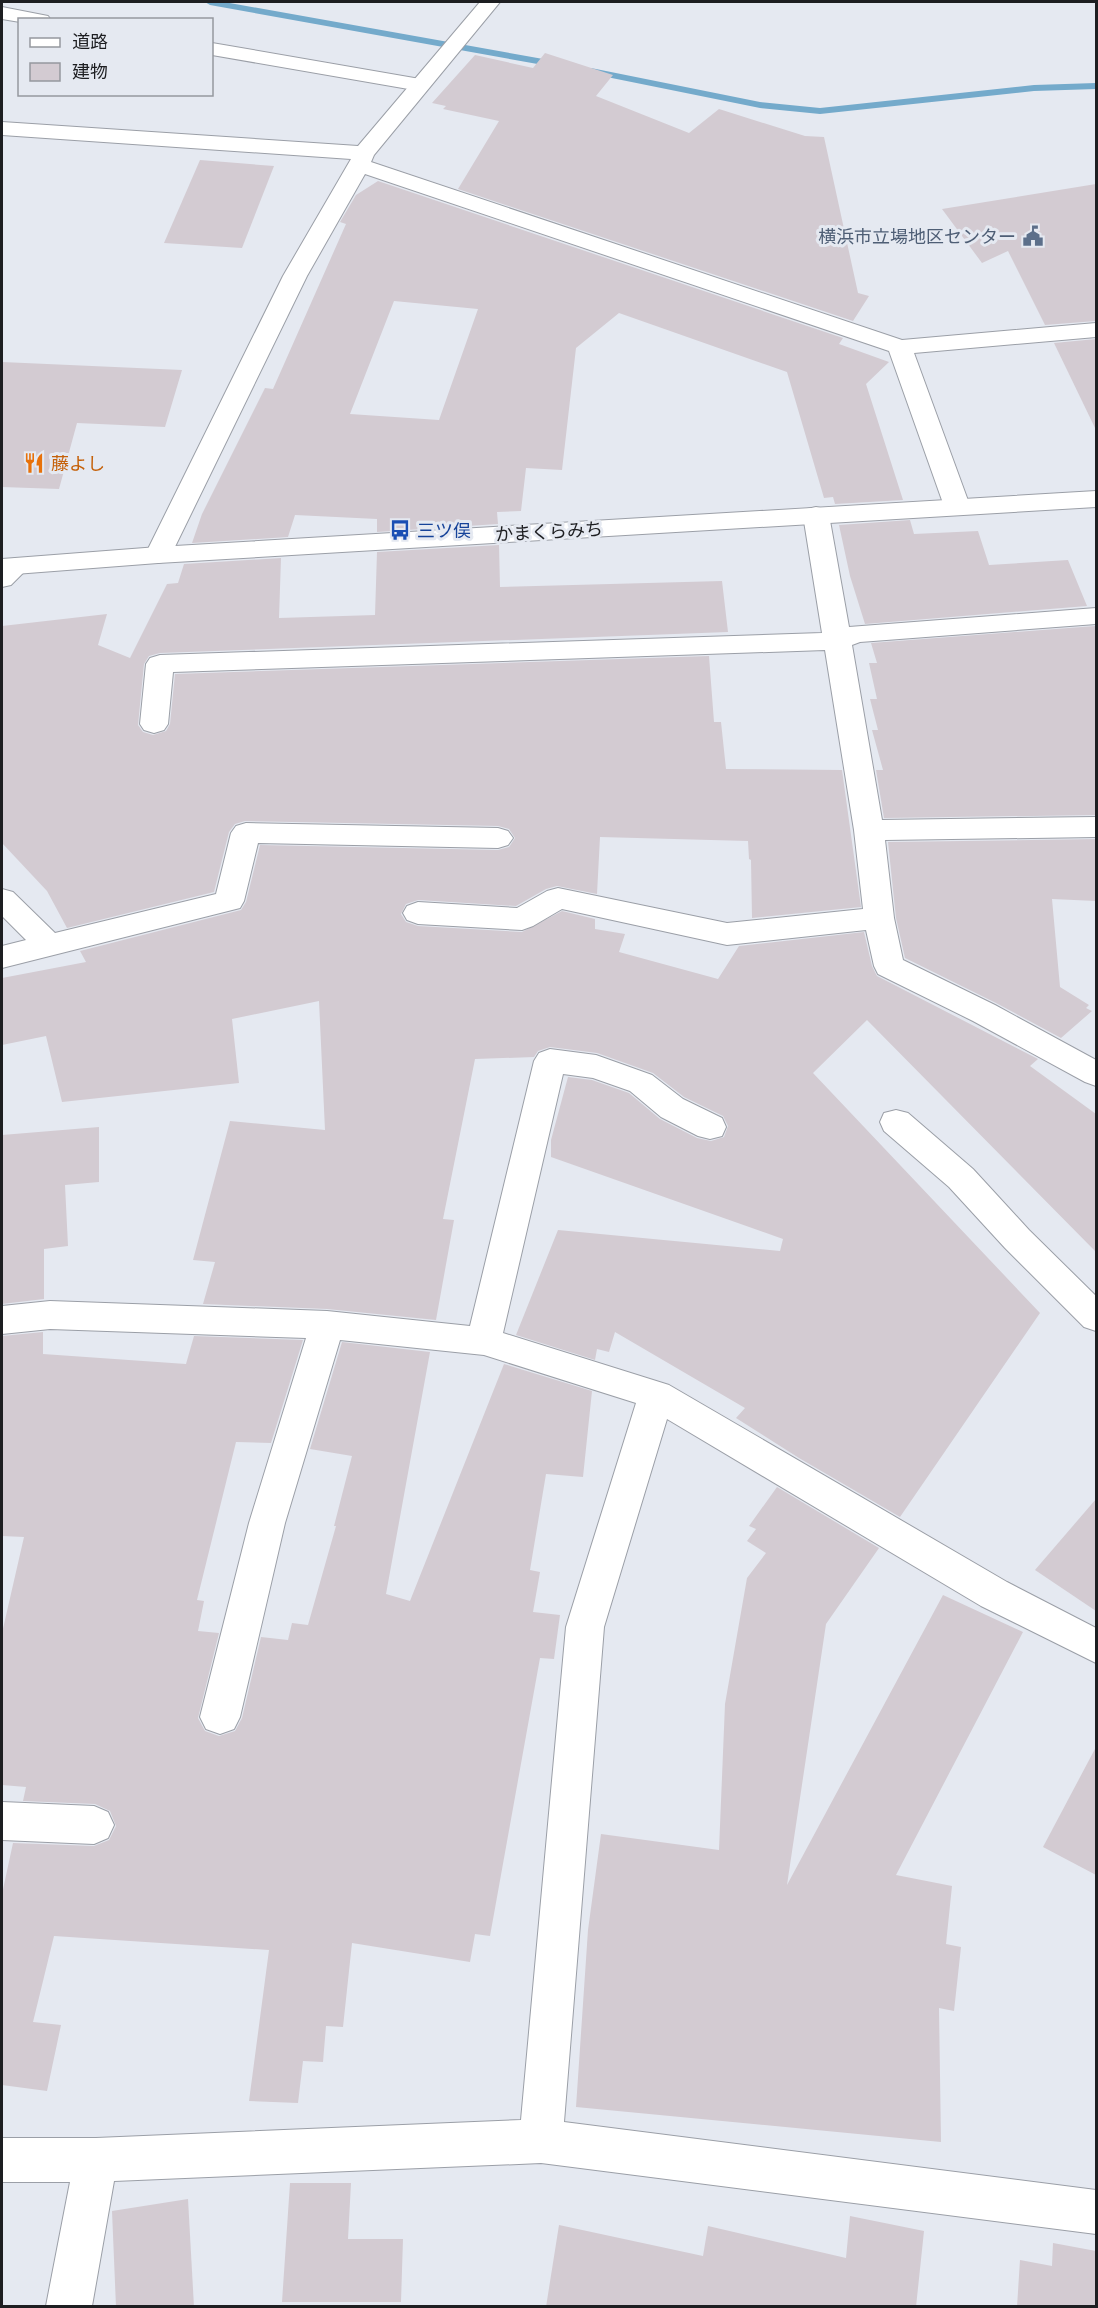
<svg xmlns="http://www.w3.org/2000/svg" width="1098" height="2308" font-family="Manrope,'Noto Sans JP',sans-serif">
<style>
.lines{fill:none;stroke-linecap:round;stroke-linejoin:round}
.stream{fill:#74aacb;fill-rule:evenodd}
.building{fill:#d3cbd2;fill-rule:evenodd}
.service-casing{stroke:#9b9fa7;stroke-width:2}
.minor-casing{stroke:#9b9fa7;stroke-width:2}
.secondary-casing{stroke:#9b9fa7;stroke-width:2}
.service{fill:#fff;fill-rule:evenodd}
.minor{fill:#fff;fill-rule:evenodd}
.secondary{fill:#fff;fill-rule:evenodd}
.labels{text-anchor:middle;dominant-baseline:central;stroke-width:6;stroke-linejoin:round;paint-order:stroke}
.far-service-label{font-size:18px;fill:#4e5e75;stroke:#e5e9f1;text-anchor:end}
.far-food-label{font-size:18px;fill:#c56008;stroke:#e5e9f1;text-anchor:start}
.far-transit-label{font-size:18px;fill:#164399;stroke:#e5e9f1;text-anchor:start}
.far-street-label{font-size:18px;fill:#1d1e21;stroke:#e5e9f1}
</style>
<rect width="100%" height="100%" fill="#e5e9f1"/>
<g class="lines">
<g class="stream">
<path d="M 205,2 L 224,2 L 560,62 L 565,65 L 560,68 L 210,5 Z"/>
<path d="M 591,68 L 760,102 L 820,108 L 1034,85 L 1096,83 L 1096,89 L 1034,91 L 820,114 L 760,108 L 587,73 L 587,69 Z"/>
</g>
</g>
<g class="building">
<path d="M 545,53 L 613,75 L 596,96 L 689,133 L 719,109 L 805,136 L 824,137 L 858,293 L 869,296 L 853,321 L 458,189 L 499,121 L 443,109 L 446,106 L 432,103 L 475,55 L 533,68 Z"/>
<path d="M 200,160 L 274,166 L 242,248 L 164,243 Z"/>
<path d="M 378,181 L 843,338 L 839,344 L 889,362 L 866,384 L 903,500 L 835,504 L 833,497 L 824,498 L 787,372 L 619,313 L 576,348 L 562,470 L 526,468 L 521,511 L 497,512 L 498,524 L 377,532 L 377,519 L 295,515 L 288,537 L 192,543 L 202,514 L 265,388 L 273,389 L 346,224 L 340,222 L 356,195 ZM 394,301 L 478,309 L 439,420 L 350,414 Z"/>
<path d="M 1096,184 L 1096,321 L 1045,325 L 1008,251 L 982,263 L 942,209 Z"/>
<path d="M 1096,339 L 1096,430 L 1054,343 Z"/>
<path d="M 2,362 L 182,370 L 165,427 L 77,423 L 59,489 L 2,487 Z"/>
<path d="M 910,520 L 914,534 L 978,531 L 989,565 L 1068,560 L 1087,606 L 865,624 L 850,576 L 839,525 Z"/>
<path d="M 499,545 L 500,587 L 722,581 L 728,632 L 160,653 L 149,656 L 144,664 L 138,725 L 143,732 L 153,735 L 166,731 L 170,724 L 175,674 L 709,656 L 714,722 L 721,722 L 726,769 L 842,770 L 861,907 L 752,918 L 751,860 L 749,859 L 748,841 L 600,837 L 597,894 L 557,886 L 546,889 L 516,906 L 418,900 L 406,904 L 401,914 L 406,922 L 418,926 L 522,932 L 562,911 L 595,919 L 595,929 L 625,934 L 619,952 L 718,979 L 739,946 L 864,932 L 872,966 L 877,976 L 1038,1059 L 1030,1066 L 1096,1114 L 1096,1252 L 867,1020 L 813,1073 L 1040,1313 L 900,1517 L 799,1458 L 736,1418 L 745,1408 L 615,1332 L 609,1352 L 597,1349 L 595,1360 L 516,1335 L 558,1230 L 780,1251 L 783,1239 L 551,1157 L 551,1140 L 568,1077 L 592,1080 L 629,1093 L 660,1119 L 697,1138 L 711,1141 L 724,1137 L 728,1126 L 723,1116 L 684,1097 L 653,1073 L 597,1053 L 550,1047 L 538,1051 L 534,1057 L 475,1059 L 443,1219 L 454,1220 L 436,1320 L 327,1309 L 203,1304 L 215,1262 L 193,1260 L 230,1121 L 325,1130 L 319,1001 L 232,1019 L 239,1083 L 62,1102 L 46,1036 L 2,1045 L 2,978 L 86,962 L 80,951 L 241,910 L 246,902 L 260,845 L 498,850 L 509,847 L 515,838 L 509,829 L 498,826 L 245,821 L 235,824 L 229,832 L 214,892 L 67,928 L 47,891 L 2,843 L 2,626 L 107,614 L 98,645 L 130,658 L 167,584 L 178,583 L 184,564 L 281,558 L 279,618 L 375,615 L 377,552 Z"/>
<path d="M 1095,626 L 1096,815 L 884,818 L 876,770 L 883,770 L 872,730 L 878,730 L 870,699 L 877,699 L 869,663 L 877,663 L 871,643 Z"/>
<path d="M 1096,839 L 1096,901 L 1052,899 L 1060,987 L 1089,1005 L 1086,1008 L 1092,1011 L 1061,1038 L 996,1003 L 905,958 L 896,918 L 888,842 Z"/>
<path d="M 99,1127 L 99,1182 L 65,1185 L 68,1246 L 44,1249 L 44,1299 L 2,1304 L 2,1135 Z"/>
<path d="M 43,1332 L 43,1354 L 186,1364 L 194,1336 L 303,1340 L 271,1443 L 236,1442 L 197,1600 L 204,1601 L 198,1631 L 219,1633 L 198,1718 L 205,1731 L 219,1736 L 235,1731 L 242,1718 L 261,1637 L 288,1640 L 292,1623 L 308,1625 L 336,1526 L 334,1526 L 352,1456 L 310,1449 L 342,1342 L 430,1352 L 386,1594 L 410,1601 L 504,1364 L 592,1391 L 583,1477 L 546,1474 L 530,1570 L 540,1572 L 533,1612 L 560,1615 L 554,1659 L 540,1658 L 490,1936 L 475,1934 L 470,1962 L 352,1943 L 343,2027 L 326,2026 L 323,2062 L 303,2061 L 298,2103 L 249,2101 L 269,1950 L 54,1936 L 33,2022 L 61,2025 L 47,2091 L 2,2085 L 2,1894 L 13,1843 L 94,1846 L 109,1840 L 116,1826 L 110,1811 L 95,1804 L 23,1801 L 26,1787 L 2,1785 L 2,1633 L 24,1537 L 2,1536 L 2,1336 Z"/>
<path d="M 777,1487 L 879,1548 L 826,1624 L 787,1885 L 943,1595 L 1023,1632 L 896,1875 L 952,1886 L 946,1944 L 961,1947 L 954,2011 L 939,2008 L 941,2142 L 576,2107 L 588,1930 L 601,1834 L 719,1850 L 725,1704 L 747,1578 L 766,1553 L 747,1541 L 756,1529 L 749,1526 Z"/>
<path d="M 1096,1499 L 1096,1611 L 1035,1570 Z"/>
<path d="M 1096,1747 L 1096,1875 L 1043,1847 Z"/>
<path d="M 290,2183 L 351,2183 L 348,2239 L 403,2239 L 401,2302 L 282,2302 Z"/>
<path d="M 188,2199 L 194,2307 L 116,2307 L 112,2211 Z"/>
<path d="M 850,2216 L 924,2231 L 916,2307 L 546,2307 L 559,2225 L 703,2256 L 708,2226 L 846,2258 Z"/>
<path d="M 1053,2243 L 1096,2251 L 1096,2307 L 1017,2307 L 1020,2260 L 1052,2266 Z"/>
</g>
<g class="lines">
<g class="service-casing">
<g id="service">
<path d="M 2,7 L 48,16 L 51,20 L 20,20 L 20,22 L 2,19 Z"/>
<path d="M 212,43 L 420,79 L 427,81 L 430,85 L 427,89 L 420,91 L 212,55 Z"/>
</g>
</g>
<g class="minor-casing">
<g id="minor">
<path d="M 480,2 L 500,2 L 374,155 L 371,162 L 902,340 L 1096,323 L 1096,337 L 914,353 L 970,506 L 966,512 L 957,514 L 948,512 L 944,506 L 889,351 L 365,174 L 307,276 L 171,555 L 167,561 L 158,563 L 149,561 L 145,555 L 283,276 L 351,159 L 2,135 L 2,122 L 358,146 Z"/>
<path d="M 816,507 L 825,509 L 829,515 L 849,627 L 1096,608 L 1096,624 L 860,642 L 852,645 L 882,820 L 1096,817 L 1096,837 L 885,840 L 894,918 L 903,960 L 995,1005 L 1096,1060 L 1096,1086 L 1085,1082 L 973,1021 L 878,974 L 874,966 L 866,930 L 727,945 L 562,909 L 533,926 L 522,930 L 418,924 L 407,920 L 403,913 L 407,906 L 418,902 L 517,908 L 547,891 L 558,888 L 727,923 L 863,909 L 854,830 L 825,650 L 173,672 L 168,724 L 164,730 L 154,733 L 144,730 L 140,724 L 146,664 L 150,658 L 160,655 L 822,633 L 803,515 L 807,509 Z"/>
<path d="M 17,558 L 26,560 L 30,566 L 11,585 L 2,587 L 2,565 L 8,560 Z"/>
<path d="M 246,823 L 498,828 L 508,831 L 513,838 L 508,845 L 498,848 L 258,843 L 244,901 L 240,908 L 2,968 L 2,946 L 26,940 L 2,916 L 2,889 L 13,892 L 55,933 L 216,894 L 231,833 L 236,826 Z"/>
<path d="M 550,1049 L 596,1055 L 652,1075 L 683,1099 L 722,1118 L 726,1127 L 722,1136 L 710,1139 L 698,1136 L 661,1117 L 630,1091 L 593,1078 L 563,1074 L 503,1333 L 669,1385 L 1007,1582 L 1096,1628 L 1096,1663 L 981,1606 L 667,1419 L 604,1627 L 564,2122 L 1096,2190 L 1096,2234 L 541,2163 L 114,2181 L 92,2306 L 46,2306 L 70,2182 L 2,2182 L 2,2138 L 96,2138 L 521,2120 L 566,1627 L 636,1403 L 484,1355 L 340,1340 L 285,1523 L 240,1717 L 234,1729 L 220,1734 L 206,1729 L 200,1717 L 249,1523 L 306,1338 L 50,1329 L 2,1334 L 2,1306 L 50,1301 L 327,1311 L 470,1326 L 534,1061 L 539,1053 Z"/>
<path d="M 896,1110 L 908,1113 L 973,1169 L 1029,1230 L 1096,1296 L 1096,1331 L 1084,1327 L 1005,1248 L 949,1187 L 884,1131 L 880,1122 L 884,1113 Z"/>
<path d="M 2,1802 L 94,1806 L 108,1812 L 114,1825 L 108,1838 L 94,1844 L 2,1840 Z"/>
</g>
</g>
<g class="secondary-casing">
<path id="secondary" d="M 1096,491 L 1096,507 L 158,563 L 2,575 L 2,559 L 158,547 Z"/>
</g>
<use href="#service" class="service"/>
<use href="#minor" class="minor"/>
<use href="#secondary" class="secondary"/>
</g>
<defs>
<g id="civic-bare" transform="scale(1.62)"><path d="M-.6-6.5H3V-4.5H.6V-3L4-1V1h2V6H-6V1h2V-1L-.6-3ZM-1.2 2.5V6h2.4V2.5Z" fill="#5c6f8a" stroke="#e5e9f1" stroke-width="2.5" paint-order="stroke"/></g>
<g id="restaurant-bare" transform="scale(1.62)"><path d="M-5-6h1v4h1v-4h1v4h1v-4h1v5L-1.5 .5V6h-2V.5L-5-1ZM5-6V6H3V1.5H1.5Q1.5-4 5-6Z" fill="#e8710a" stroke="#e5e9f1" stroke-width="2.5" paint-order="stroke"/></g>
<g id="bus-bare" transform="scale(1.62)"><path d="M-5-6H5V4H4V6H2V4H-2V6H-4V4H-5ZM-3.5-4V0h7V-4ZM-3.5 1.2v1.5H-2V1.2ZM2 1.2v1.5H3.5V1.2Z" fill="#1a4fb4" stroke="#e5e9f1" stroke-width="2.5" paint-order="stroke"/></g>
</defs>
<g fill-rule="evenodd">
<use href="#civic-bare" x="1033" y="236"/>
<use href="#restaurant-bare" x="34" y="463"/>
<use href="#bus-bare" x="400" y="530"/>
</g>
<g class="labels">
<g class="far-service-label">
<text x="1016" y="236">横浜市立場地区センター</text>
</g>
<g class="far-food-label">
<text x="51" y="463">藤よし</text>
</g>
<g class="far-transit-label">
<text x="417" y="530">三ツ俣</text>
</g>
<g class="far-street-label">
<text transform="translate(549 531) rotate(-3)">かまくらみち</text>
</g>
</g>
<rect width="1098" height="2308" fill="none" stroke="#1d1e21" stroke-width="6"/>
<rect x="18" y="18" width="195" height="78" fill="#e5e9f1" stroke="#95989e" stroke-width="1.5"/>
<rect x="30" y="38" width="30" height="9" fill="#ffffff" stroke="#95989e" stroke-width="1.5"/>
<text x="72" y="48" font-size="18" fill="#1d1e21">道路</text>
<rect x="30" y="63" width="30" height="18" fill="#d3cbd2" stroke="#95989e" stroke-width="1.5"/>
<text x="72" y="78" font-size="18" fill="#1d1e21">建物</text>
</svg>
